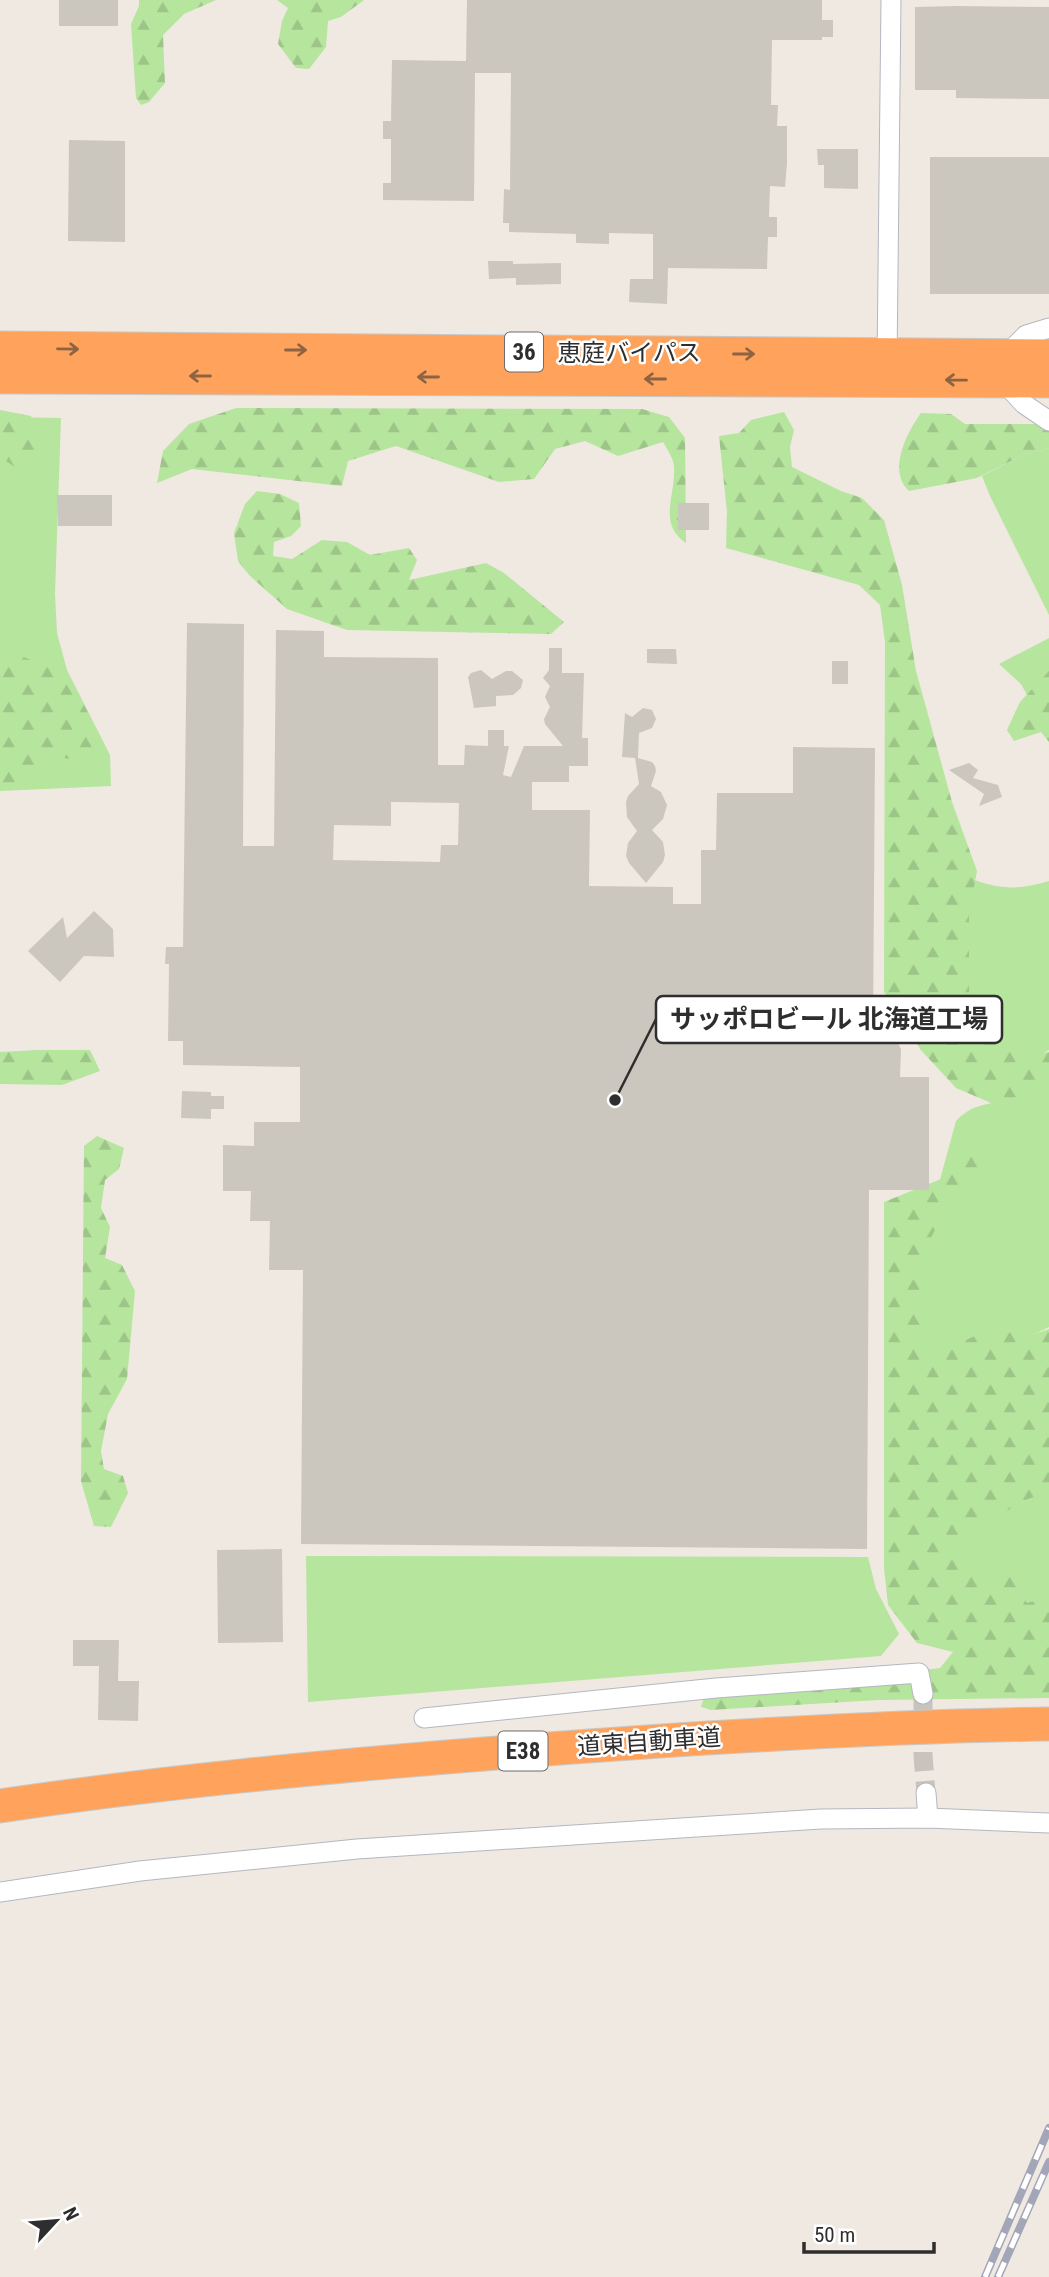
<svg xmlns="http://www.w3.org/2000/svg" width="1049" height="2277" font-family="'Roboto Condensed','Noto Sans JP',sans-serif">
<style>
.grass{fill:#b6e59e}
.forest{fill:url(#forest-firs)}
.building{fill:#cbc7bf;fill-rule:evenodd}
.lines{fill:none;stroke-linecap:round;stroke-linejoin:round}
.street-tunnel{stroke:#c8c4bd;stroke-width:19;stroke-dasharray:19 10;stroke-linecap:butt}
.street-casing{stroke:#b4b7c1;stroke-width:21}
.highway-casing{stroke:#c9c9c9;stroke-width:35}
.street{stroke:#fff;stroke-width:19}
.highway{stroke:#ffa35c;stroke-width:33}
.rail-casing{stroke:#a3a6b8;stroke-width:8}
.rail{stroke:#fff;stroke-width:5;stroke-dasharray:16;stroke-linecap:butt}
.oneway{stroke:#8c6343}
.labels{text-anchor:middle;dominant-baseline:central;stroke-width:5;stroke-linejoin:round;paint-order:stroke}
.shield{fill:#fff;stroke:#6d6d6d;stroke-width:2}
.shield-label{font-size:23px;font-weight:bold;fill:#2e2e2e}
.street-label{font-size:24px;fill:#2e2e2e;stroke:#fff}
.leader{fill:none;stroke:#2e2e2e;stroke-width:2.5}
.callout-dot{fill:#2e2e2e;stroke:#fff;stroke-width:2.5}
.callout{fill:#fff;stroke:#2e2e2e;stroke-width:2.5}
.callout-label{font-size:26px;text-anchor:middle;font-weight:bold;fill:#2e2e2e}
</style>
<defs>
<pattern id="forest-firs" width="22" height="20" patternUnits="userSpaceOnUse" patternTransform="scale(1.75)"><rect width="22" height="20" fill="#b6e59e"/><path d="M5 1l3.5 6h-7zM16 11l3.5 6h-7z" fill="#9dc588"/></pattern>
</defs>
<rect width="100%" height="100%" fill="#efe9e1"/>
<g class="grass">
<path d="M 0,417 L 61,418 L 55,594 L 57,633 L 67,670 L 110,755 L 111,786 L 0,791 Z"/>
<path d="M 1049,448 L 1049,615 L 990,496 L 982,476 L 1023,455 Z"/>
<path d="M 1049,638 L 1049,682 L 1031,702 L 1021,684 L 999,664 Z"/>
<path d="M 970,878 C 998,890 1020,890 1049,881 L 1049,1050 L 1032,1060 L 986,1053 L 966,1016 Z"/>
<path d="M 1049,1067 L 1049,1327 L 1035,1334 L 942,1360 L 925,1358 L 920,1349 L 904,1265 L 935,1198 L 956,1121 C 973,1103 986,1106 1008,1099 C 1022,1094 1037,1077 1049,1067 Z"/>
<path d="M 1049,1487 L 1049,1608 L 1035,1614 L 943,1584 L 954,1529 Z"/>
<path d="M 306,1556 L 868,1557 L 876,1589 L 899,1634 L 881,1656 L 308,1702 Z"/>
</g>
<g class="forest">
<path d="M 139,0 L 216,0 L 184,14 L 163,35 L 165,83 L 149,102 L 141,105 L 136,98 L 131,24 L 139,6 Z"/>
<path d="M 277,0 L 364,0 L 341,17 L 328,21 L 326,47 L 309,69 L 296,68 L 278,44 L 282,21 L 288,8 Z"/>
<path d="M 236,408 L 642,409 L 669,417 L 685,438 L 686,543 C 657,523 676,496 674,467 C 674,459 667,449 663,442 L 618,456 L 585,441 L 555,449 L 534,479 L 499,482 L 396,446 L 348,461 L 342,486 L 192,469 L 157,483 L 163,451 L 189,424 Z"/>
<path d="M 0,410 L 31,416 L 47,450 L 38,464 L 24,473 L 0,457 Z"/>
<path d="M 784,412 L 794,430 L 790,447 L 792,467 L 841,491 L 862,498 L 884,520 L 902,585 L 916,671 L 952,802 L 977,871 L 969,913 L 969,1002 L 980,1033 L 1039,1054 L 1049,1052 L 1049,1086 L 1003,1108 L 956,1088 L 920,1049 L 900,1012 L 884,992 L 885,642 L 880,605 L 859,585 L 726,548 L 727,512 L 719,436 L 739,433 L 751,420 Z"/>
<path d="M 921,413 L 951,414 L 965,424 L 1049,424 L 1049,448 L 1023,455 L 977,478 L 909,491 C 887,471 907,432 921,413 Z"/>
<path d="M 257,491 L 280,494 L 299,503 L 301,526 L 291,536 L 274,542 L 273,556 L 292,559 L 322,540 L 347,542 L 370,555 L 409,548 L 417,560 L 409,580 L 486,563 L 504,573 L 564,622 L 551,634 L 347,630 L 287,609 L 249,575 L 238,561 L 234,533 L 245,504 Z"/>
<path d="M 0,626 L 5,650 L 47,666 L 78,693 L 102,740 L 73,760 L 48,754 L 40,778 L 0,786 Z"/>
<path d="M 1049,671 L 1049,742 L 1041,732 L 1014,741 L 1007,730 L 1020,702 Z"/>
<path d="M 37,1050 L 90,1050 L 100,1071 L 62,1085 L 0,1084 L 0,1052 Z"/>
<path d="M 97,1136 L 124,1148 L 119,1169 L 105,1180 L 101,1208 L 110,1227 L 105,1258 L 122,1265 L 135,1291 L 127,1379 L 108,1414 L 101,1451 L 104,1469 L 123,1476 L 128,1493 L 111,1527 L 94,1526 L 81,1481 L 84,1146 Z"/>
<path d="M 964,1154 L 982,1158 L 983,1183 L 943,1214 L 925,1250 L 921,1343 L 933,1356 L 985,1331 L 1035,1334 L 1049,1329 L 1049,1491 L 1018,1503 L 968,1540 L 960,1558 L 986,1575 L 1012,1577 L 1027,1603 L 1049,1597 L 1049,1698 L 878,1700 L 711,1710 L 701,1707 L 704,1697 L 940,1668 L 953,1652 L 917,1643 L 888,1605 L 884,1568 L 884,1202 L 951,1175 Z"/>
</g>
<g class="building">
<rect x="59" y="0" width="59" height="26"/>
<path d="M 467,0 L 822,0 L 822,20 L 833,20 L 833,37 L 822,37 L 822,40 L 772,40 L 771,105 L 778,105 L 777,126 L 787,126 L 787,163 L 785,187 L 770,186 L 769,217 L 777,217 L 777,237 L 768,237 L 767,269 L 668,268 L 667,304 L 629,302 L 630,279 L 653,279 L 653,234 L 609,233 L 609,244 L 576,243 L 576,234 L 509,232 L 509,223 L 503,223 L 504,189 L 510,190 L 511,73 L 475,73 L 474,201 L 383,200 L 383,183 L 391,183 L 391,139 L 383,139 L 383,121 L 391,121 L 392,60 L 466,61 Z"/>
<path d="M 957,6 L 1049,7 L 1049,99 L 956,98 L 956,90 L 915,90 L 915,7 Z"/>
<path d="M 69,140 L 125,141 L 125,242 L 68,241 Z"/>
<path d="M 817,149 L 858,149 L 858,189 L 824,188 L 824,165 L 818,165 Z"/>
<rect x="930" y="157" width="119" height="137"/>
<path d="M 488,261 L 513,261 L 513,264 L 561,263 L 561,284 L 516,285 L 516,278 L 489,279 Z"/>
<path d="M 57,495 L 112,495 L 112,526 L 58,526 Z"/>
<rect x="678" y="503" width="31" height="27"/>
<path d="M 187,623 L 244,624 L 243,846 L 274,846 L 276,630 L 324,631 L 324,657 L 438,658 L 438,765 L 464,765 L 465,745 L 488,746 L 488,730 L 504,730 L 504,746 L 509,746 L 503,775 L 511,777 L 524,746 L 563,746 L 545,724 L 544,719 L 550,707 L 545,697 L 550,686 L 543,678 L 549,670 L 549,648 L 562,648 L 562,673 L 584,673 L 582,738 L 588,738 L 588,766 L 569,766 L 569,782 L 532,782 L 532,810 L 590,810 L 589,886 L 673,887 L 673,904 L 701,904 L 701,850 L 716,850 L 717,793 L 793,793 L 793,747 L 875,748 L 873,1032 L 892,1033 L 892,1042 L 898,1043 L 901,1049 L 900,1077 L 929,1077 L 929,1190 L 869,1190 L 867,1549 L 301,1544 L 303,1270 L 269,1270 L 270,1221 L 250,1221 L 251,1191 L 223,1191 L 223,1145 L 254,1146 L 254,1122 L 300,1122 L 300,1067 L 183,1065 L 183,1041 L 168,1041 L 169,964 L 165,964 L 166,947 L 183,947 ZM 391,802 L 459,803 L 458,845 L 441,845 L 440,862 L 333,860 L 334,825 L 391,826 Z"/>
<path d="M 647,649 L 676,649 L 677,664 L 647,663 Z"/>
<rect x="832" y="661" width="16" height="23"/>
<path d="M 481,670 L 492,679 L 506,671 L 512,671 L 523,680 L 521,688 L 513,695 L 496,696 L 496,706 L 474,708 L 468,677 L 471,673 Z"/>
<path d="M 643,708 L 652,710 L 656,719 L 652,728 L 639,733 L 638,758 L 652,762 L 655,766 L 656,771 L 651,786 L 661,792 L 667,805 L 663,819 L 652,830 L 663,842 L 665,855 L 663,862 L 646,883 L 629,863 L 626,856 L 628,843 L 637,831 L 627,817 L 626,802 L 628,796 L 639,784 L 635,758 L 622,757 L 625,713 L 632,717 Z"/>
<path d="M 969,763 L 978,770 L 973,778 L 998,785 L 1002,797 L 979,806 L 984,794 L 949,770 Z"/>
<path d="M 94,911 L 113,929 L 114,957 L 84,956 L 60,982 L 28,951 L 63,917 L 67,938 Z"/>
<path d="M 182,1091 L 211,1092 L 211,1096 L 224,1096 L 224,1109 L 211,1109 L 211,1119 L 181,1118 Z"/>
<path d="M 282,1549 L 283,1642 L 218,1643 L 217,1550 Z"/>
<path d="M 73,1640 L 119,1640 L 118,1681 L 139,1681 L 138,1721 L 98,1720 L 99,1666 L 73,1666 Z"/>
</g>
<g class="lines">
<path class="street-tunnel" d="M 923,1694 L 923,1755 L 926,1793"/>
<g class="street-casing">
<g id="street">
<path d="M 1005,356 L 1026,335 L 1049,328"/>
<path d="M 887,363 L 891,0"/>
<path d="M 1002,380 L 1024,404 L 1049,421"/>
<path d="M 424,1718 L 716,1688 L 919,1673 L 923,1694"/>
<path d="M 926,1793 L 928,1818"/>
<path d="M 0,1892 L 140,1871 L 357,1849 L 712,1826 L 821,1819 L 928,1818 L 1049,1823"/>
</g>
</g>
<g class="highway-casing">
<g id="highway">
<path d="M 0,348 L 1049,356"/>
<path d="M 0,377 L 1049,381"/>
<path d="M 0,1806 C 161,1782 322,1767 484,1754 C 672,1739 860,1727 1049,1724"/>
</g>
</g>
<use href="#street" class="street"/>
<use href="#highway" class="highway"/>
<g class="rail-casing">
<g id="rail">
<path d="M 985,2277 L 1049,2128"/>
<path d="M 998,2277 L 1049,2162"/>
</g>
</g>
<use href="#rail" class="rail"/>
</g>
<defs><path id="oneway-shaft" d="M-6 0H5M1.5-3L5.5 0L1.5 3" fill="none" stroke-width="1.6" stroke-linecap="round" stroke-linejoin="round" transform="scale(1.75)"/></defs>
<g class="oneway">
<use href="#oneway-shaft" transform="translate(68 349) rotate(1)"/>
<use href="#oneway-shaft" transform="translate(296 350)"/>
<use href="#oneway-shaft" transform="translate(744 354)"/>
<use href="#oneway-shaft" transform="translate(200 376) rotate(-180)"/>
<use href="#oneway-shaft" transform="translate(428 377) rotate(-180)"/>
<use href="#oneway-shaft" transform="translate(655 379) rotate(-180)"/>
<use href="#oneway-shaft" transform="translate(956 380) rotate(-179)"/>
</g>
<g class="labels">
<g class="shield">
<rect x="505" y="332.5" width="38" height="39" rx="5"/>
<rect x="498.5" y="1731.5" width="49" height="39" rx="5"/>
</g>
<g class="shield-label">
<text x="524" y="352">36</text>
<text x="523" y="1751">E38</text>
</g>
<g class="street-label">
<text x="629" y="353">恵庭バイパス</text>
<text transform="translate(649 1742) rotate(-4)">道東自動車道</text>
</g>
</g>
<path class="leader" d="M615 1100L656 1019"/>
<circle class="callout-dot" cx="615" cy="1100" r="7"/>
<rect class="callout" x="656" y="996" width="346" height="47" rx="7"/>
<g class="callout-label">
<text x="829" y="1028">サッポロビール 北海道工場</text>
</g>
<g transform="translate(56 2221) rotate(64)" stroke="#ffffff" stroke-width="5" paint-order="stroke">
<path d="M0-5L12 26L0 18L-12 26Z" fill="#2e2e2e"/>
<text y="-10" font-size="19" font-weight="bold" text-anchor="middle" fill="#2e2e2e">N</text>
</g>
<path d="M804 2242v10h130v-10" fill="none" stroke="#2e2e2e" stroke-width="3.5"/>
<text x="814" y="2242" font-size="21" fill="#2e2e2e" stroke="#ffffff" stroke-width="5" paint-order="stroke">50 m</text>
</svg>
